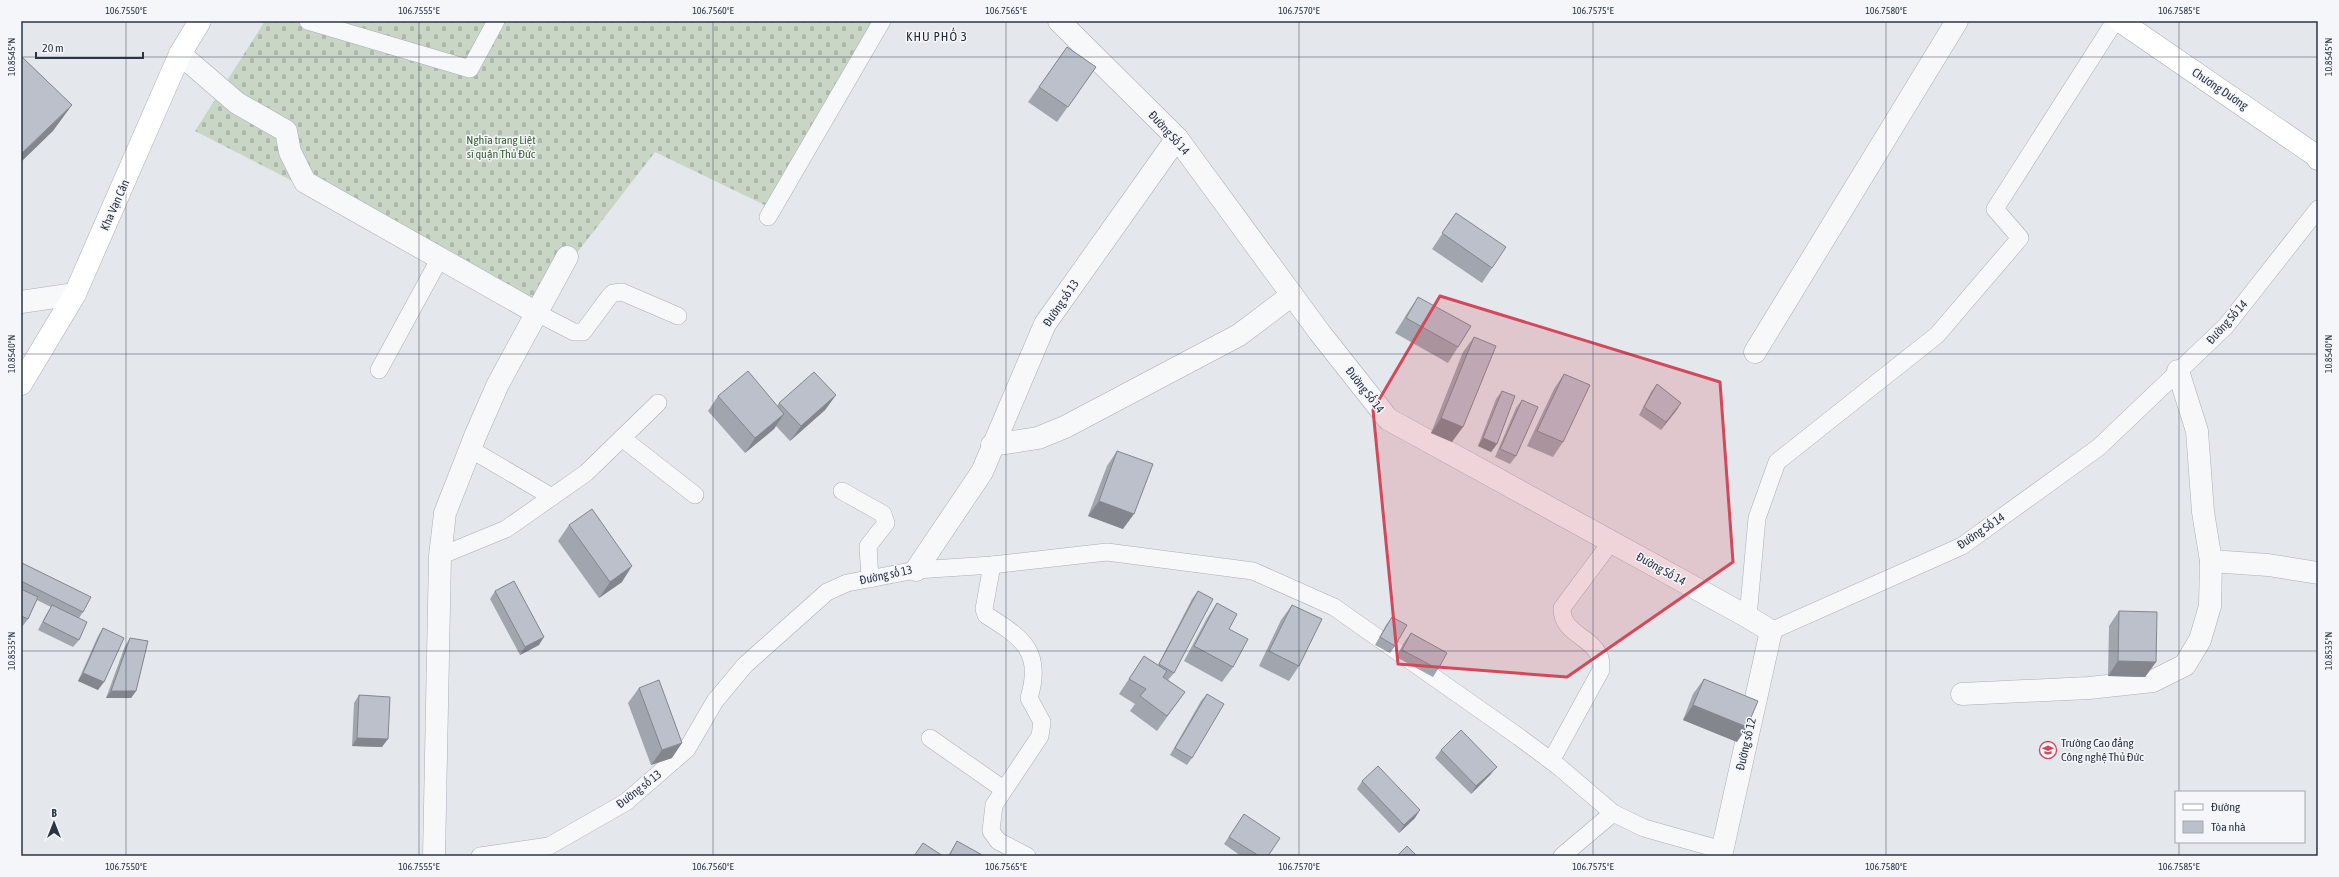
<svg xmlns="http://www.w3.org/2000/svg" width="2339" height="877" font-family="'Asap Condensed',sans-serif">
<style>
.cemetery{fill:url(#cemetery-stones)}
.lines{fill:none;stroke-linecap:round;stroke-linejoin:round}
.lane-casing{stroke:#a9aeb7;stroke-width:18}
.street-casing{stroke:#a9aeb7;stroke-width:23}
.secondary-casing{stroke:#a9aeb7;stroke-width:23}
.lane{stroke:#f7f8fa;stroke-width:17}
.street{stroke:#f7f8fa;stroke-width:22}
.secondary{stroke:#fff;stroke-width:22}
.wall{fill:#a1a5ae}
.shaded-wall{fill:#83868d}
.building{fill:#bbc0ca;stroke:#83868d}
.marked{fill:#d1495b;fill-opacity:0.2;stroke:#d1495b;stroke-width:3;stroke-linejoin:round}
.ticks{fill:none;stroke:#2b3445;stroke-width:1;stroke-opacity:0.45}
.labels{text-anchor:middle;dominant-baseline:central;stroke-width:3;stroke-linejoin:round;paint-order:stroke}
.street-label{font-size:12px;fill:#2b3445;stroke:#f4f6f9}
.park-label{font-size:12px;fill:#3f6138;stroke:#f4f6f9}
.poi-label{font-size:12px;fill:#2b3445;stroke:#f4f6f9;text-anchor:start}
.neighbourhood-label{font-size:13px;letter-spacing:1px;fill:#1d2536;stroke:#f4f6f9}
.neatline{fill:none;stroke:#2b3445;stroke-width:1.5}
.ticks-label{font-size:10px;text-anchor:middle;fill:#2b3445}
</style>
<defs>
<pattern id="cemetery-stones" width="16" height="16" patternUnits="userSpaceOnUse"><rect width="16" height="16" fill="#c9d6c5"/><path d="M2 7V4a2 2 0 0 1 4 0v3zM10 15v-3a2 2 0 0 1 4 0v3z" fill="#adb8ab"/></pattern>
</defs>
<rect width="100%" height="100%" fill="#e4e7ec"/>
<path class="cemetery" d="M 265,21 L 880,21 L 773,209 L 655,152 L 536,306 L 195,131 Z"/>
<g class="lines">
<g class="lane-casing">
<g id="lane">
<path d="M 308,21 L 470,69 L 496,21"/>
<path d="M 768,217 L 882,21"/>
<path d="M 535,312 L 574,332 L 583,332 L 609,297 L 613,293 L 622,292 L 678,316"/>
<path d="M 379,370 L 440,258"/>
<path d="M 622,438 L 695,495"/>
<path d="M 470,449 L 552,497"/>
<path d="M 842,491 L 883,514 L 886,523 L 868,546 L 870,579"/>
<path d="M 440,556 L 506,529 L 586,473 L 658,403"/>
<path d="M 992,565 L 984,609 L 986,615 C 1023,638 1043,652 1029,698 L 1042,722 L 1040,736 L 994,805 L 991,831 L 998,841 L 1027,856"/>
<path d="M 1748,617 L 1757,518 L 1777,462 L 1937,335 L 2020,238 L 1995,209 L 2115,21"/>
<path d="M 1771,631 L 1962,546 L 2099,447 L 2226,326 L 2318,209"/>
<path d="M 930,738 L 1003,789"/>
<path d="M 1551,761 L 1601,670 C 1601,665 1601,659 1599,655 C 1588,634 1562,634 1562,608 L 1611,542"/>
<path d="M 480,856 L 549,846 L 626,802 L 687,749 L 715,701 L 745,665 L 827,592 L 847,583 L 916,570 L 992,565 L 1107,552 L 1253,571 L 1334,607 L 1519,737 L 1558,766 L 1613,813 L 1644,828 L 1722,850"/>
<path d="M 1562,856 L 1613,813"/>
</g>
</g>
<g class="street-casing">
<g id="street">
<path d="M 1059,21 L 1177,138 L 1320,333 L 1388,419 L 1748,617 L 1771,631 L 1721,856"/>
<path d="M 180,54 L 237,103 L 286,131 L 290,152 L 305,182 L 535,312"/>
<path d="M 21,302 L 75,294"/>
<path d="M 1755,352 L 1957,21"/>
<path d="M 992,445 L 1038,438 L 1065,427 L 1239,335 L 1292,295"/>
<path d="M 2211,561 L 2268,565 L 2318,573"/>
<path d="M 916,570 L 982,472 L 1045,324 L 1177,138"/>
<path d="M 1962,694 L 2089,688 L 2153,681 L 2185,665 L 2200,640 L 2210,606 L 2211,561 L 2203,512 L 2197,431 L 2178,371"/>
<path d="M 434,856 L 440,556 L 445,513 L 476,434 L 498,384 L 567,257"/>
</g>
</g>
<g class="secondary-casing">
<g id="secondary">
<path d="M 2120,21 L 2315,155 L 2318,159"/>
<path d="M 21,384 L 75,294 L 180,54 L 200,21"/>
</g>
</g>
<use href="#lane" class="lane"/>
<use href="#street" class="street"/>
<use href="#secondary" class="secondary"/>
</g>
<g class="wall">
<path d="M 1067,47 L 1096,67 L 1057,122 L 1028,102 Z"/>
<path d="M 1456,213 L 1492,268 L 1482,283 L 1432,249 Z"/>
<path d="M 1418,297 L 1458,347 L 1448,363 L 1395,333 L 1408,312 Z"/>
<path d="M 1474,337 L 1452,442 L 1431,433 L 1463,352 Z"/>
<path d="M 1564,374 L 1563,442 L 1553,457 L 1527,446 L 1554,389 Z"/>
<path d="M 1657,384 L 1681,403 L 1661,430 L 1639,415 L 1651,392 Z"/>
<path d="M 1502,391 L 1497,444 L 1491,452 L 1478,446 L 1496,399 Z"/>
<path d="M 836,395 L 825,410 L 790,441 L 776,426 L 774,429 L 745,453 L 708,411 L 718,396 L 777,406 L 779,403 Z"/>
<path d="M 1522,400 L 1516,456 L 1510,464 L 1495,457 L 1516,408 Z"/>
<path d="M 1117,451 L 1123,529 L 1088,516 L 1107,466 Z"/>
<path d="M 569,525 L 622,582 L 599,598 L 558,541 Z"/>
<path d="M 22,563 L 83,612 L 79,618 L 79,640 L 73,647 L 38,630 L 47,613 L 51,607 L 37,600 L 28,619 L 22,627 L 21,627 L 21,565 Z"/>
<path d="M 495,591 L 539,645 L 520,655 L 490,599 Z"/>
<path d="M 1198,591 L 1174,673 L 1168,680 L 1185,692 L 1157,731 L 1130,711 L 1135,704 L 1119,694 L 1144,656 L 1158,665 L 1192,599 Z"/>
<path d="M 1217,603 L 1229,629 L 1233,667 L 1222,682 L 1184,661 L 1207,618 Z"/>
<path d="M 1292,605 L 1299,666 L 1289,681 L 1259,666 L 1281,620 Z"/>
<path d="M 2119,611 L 2156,662 L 2145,677 L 2108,676 L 2109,626 Z"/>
<path d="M 1392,617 L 1395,646 L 1390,653 L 1375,645 L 1386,625 Z"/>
<path d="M 103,628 L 98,690 L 78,681 L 98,636 Z"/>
<path d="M 1411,633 L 1438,669 L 1433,677 L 1396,657 L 1405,641 Z"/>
<path d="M 130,638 L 136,691 L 131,698 L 106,698 L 125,646 Z"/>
<path d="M 1704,679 L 1737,742 L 1683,720 L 1693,694 Z"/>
<path d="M 639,688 L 672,758 L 651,765 L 628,703 Z"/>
<path d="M 1207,694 L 1192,758 L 1187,765 L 1170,755 L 1201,701 Z"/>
<path d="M 359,695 L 382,747 L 352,746 L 354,703 Z"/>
<path d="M 1441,750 L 1491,774 L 1471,794 L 1435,758 Z"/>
<path d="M 1362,781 L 1415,818 L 1399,833 L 1357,789 Z"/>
<path d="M 1244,814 L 1268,856 L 1241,856 L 1224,844 Z"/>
<path d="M 957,841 L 984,856 L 948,856 Z"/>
</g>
<g class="shaded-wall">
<path d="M 72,105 L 53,131 L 21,162 L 21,154 Z"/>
<path d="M 836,395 L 825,410 L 790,441 L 801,426 Z"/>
<path d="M 1681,403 L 1676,411 L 1661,430 L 1666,422 Z"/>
<path d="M 784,414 L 774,429 L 745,453 L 755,438 Z"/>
<path d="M 1441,418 L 1463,427 L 1452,442 L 1431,433 Z"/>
<path d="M 1483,438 L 1497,444 L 1491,452 L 1478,446 Z"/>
<path d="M 1099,501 L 1134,514 L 1123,529 L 1088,516 Z"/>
<path d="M 632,566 L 622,582 L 599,598 L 610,582 Z"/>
<path d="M 544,637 L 539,645 L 520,655 L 525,647 Z"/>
<path d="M 2118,661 L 2156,662 L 2145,677 L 2108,676 Z"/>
<path d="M 83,673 L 104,682 L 98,690 L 78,681 Z"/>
<path d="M 111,691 L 136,691 L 131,698 L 106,698 Z"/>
<path d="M 1693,705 L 1747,727 L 1737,742 L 1683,720 Z"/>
<path d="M 357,738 L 388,739 L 382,747 L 352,746 Z"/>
<path d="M 682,743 L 672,758 L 651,765 L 662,750 Z"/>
<path d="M 1497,767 L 1491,774 L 1471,794 L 1476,786 Z"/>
<path d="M 1420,810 L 1415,818 L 1399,833 L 1404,825 Z"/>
</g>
<g class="building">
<path d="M 1067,47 L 1096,67 L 1068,107 L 1039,87 Z"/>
<path d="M 21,56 L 72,105 L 21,154 Z"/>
<path d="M 1456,213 L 1506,247 L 1492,268 L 1442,233 Z"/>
<path d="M 1418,297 L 1471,326 L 1458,347 L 1406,318 Z"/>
<path d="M 1474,337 L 1496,346 L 1463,427 L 1441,418 Z"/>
<path d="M 748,371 L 784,414 L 755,438 L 718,396 Z"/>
<path d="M 814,372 L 836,395 L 801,426 L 779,403 Z"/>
<path d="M 1564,374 L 1590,385 L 1563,442 L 1537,431 Z"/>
<path d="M 1657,384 L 1681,403 L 1666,422 L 1644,407 Z"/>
<path d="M 1502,391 L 1515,396 L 1497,444 L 1483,438 Z"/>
<path d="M 1522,400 L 1538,407 L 1516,456 L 1500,449 Z"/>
<path d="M 1117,451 L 1153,464 L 1134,514 L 1099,501 Z"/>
<path d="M 592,509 L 632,566 L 610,582 L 569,525 Z"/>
<path d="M 22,563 L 91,597 L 83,612 L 21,581 L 21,566 Z"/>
<path d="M 514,581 L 544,637 L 525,647 L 495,591 Z"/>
<path d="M 21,589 L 38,597 L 28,619 L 21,616 Z"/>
<path d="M 1198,591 L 1213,599 L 1174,673 L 1159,664 Z"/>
<path d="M 1217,603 L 1237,614 L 1229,629 L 1248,639 L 1233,667 L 1194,646 Z"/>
<path d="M 52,605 L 87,622 L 79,640 L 43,622 Z"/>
<path d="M 1292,605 L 1322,619 L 1299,666 L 1269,651 Z"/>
<path d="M 2119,611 L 2157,612 L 2156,662 L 2118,661 Z"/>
<path d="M 1392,617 L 1407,625 L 1395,646 L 1380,637 Z"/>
<path d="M 103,628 L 124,638 L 104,682 L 83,673 Z"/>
<path d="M 1411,633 L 1447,653 L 1438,669 L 1402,650 Z"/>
<path d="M 130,638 L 148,641 L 136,691 L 111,691 Z"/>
<path d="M 1144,656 L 1167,671 L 1163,677 L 1185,692 L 1167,716 L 1140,696 L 1146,689 L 1129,679 Z"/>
<path d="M 1704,679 L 1758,701 L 1747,727 L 1693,705 Z"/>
<path d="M 659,680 L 682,743 L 662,750 L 639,688 Z"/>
<path d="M 1207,694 L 1224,704 L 1192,758 L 1175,748 Z"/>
<path d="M 359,695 L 390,697 L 388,739 L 357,738 Z"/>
<path d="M 1461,730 L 1497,767 L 1476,786 L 1441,750 Z"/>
<path d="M 1378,766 L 1420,810 L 1404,825 L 1362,781 Z"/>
<path d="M 1244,814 L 1280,838 L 1268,856 L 1259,856 L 1229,837 Z"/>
<path d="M 957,841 L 984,856 L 949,856 Z"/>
<path d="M 923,843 L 943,856 L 914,856 Z"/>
<path d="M 1407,846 L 1417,856 L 1397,856 Z"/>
</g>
<path class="marked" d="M 1440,296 L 1720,382 L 1733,562 L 1567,677 L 1398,664 L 1373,410 Z"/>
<path class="ticks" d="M 126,21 L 126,856M 419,21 L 419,856M 713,21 L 713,856M 1006,21 L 1006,856M 1299,21 L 1299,856M 1593,21 L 1593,856M 1886,21 L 1886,856M 2179,21 L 2179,792M 21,57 L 2318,57M 21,354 L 2318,354M 21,651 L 2318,651M 2179,842 L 2179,856"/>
<defs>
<g id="university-ring" transform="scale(0.9)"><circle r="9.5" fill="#f4f6f9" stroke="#d1495b" stroke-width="1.5"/><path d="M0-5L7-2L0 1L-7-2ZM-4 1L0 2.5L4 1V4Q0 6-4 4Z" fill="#d1495b"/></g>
</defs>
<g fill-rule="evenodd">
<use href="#university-ring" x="2048" y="750"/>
</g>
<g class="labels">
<g class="street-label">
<text transform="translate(2220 89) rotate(34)">Chương Dương</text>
<text transform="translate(1169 133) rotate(48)">Đường Số 14</text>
<text transform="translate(115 205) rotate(-66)">Kha Vạn Cân</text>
<text transform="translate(1061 303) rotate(-56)">Đường số 13</text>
<text transform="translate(2227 322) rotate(-48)">Đường Số 14</text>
<text transform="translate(1365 390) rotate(52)">Đường Số 14</text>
<text transform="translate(1981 531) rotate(-34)">Đường Số 14</text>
<text transform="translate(1661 569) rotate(29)">Đường Số 14</text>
<text transform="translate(886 575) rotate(-12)">Đường số 13</text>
<text transform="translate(1746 744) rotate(-77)">Đường số 12</text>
<text transform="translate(639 789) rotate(-38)">Đường số 13</text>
</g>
<g class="park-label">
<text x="501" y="140">Nghĩa trang Liệt<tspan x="501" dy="14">sĩ quận Thủ Đức</tspan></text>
</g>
<g class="poi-label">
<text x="2061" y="743">Trường Cao đẳng<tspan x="2061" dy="14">Công nghệ Thủ Đức</tspan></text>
</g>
<g class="neighbourhood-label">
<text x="937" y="36">KHU PHỐ 3</text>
</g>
</g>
<rect width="2339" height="877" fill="none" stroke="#f4f6f9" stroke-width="44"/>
<rect x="2175" y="791" width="130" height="52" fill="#f4f6f9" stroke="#a4a8b1"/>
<rect x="2183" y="804" width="20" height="6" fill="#ffffff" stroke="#a4a8b1"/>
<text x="2211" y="811" font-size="12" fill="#2b3445">Đường</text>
<rect x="2183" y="821" width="20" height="12" fill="#bbc0ca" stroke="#a4a8b1"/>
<text x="2211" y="831" font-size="12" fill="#2b3445">Tòa nhà</text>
<g transform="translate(54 823)" stroke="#f4f6f9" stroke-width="3" paint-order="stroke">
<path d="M0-3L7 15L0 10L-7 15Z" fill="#2b3445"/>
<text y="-6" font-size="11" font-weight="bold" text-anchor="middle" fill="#2b3445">B</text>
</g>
<path d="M36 52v6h107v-6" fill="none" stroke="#2b3445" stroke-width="2"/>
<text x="42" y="52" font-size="12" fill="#2b3445" stroke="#f4f6f9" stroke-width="3" paint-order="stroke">20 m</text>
<rect x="22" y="22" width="2295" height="833" class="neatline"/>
<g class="ticks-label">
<text x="126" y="14">106.7550°E</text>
<text x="419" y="14">106.7555°E</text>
<text x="713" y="14">106.7560°E</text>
<text x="1006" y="14">106.7565°E</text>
<text x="1299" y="14">106.7570°E</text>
<text x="1593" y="14">106.7575°E</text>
<text x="1886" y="14">106.7580°E</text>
<text x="2179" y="14">106.7585°E</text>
<text transform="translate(11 57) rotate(-90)" y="4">10.8545°N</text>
<text transform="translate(2328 57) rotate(-90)" y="4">10.8545°N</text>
<text transform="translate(11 354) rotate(-90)" y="4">10.8540°N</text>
<text transform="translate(2328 354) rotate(-90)" y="4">10.8540°N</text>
<text transform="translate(11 651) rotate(-90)" y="4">10.8535°N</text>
<text transform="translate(2328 651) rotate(-90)" y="4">10.8535°N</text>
<text x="126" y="870">106.7550°E</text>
<text x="419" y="870">106.7555°E</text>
<text x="713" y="870">106.7560°E</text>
<text x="1006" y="870">106.7565°E</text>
<text x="1299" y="870">106.7570°E</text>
<text x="1593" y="870">106.7575°E</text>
<text x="1886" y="870">106.7580°E</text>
<text x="2179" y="870">106.7585°E</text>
</g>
</svg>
